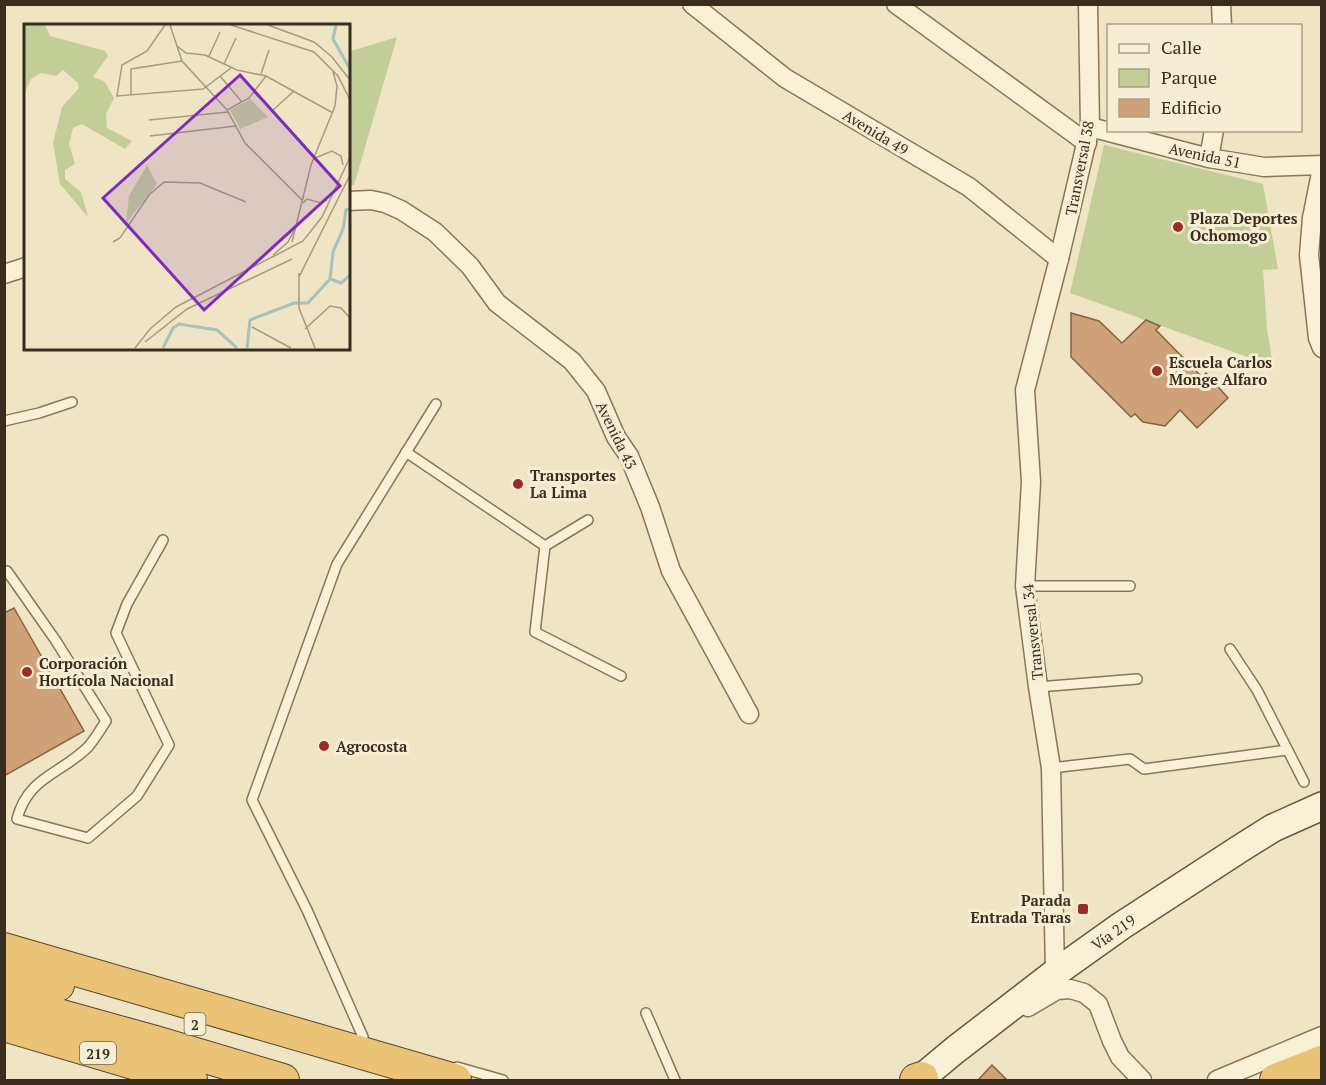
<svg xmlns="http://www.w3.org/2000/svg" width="1326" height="1085" font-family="'PT Serif',serif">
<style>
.green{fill:#c3cd97}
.building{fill:#cea178;stroke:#89613f;stroke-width:1.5}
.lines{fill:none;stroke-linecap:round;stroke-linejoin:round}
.service-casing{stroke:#897659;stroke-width:12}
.minor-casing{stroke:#897659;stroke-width:21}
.secondary-casing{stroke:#6b573d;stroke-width:30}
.trunk-casing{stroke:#57432e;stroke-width:34}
.service{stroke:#f9f1d6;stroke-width:9}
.minor{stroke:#f9f1d6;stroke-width:18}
.secondary{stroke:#f9f1d6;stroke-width:27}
.trunk{stroke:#eac376;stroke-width:32}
.poi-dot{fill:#992e28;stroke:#f6eed3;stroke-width:2}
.labels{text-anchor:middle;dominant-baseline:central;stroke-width:6;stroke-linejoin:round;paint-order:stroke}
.shield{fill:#f6eed3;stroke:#726754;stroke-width:1.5}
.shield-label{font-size:14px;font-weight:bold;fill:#392d1e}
.street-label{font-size:15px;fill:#392d1e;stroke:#f6eed3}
.poi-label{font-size:15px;font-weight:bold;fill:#392d1e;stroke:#f6eed3;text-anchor:start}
.inset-river{fill:none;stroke:#a5c2bb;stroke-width:3}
.inset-road{fill:none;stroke:#a69b81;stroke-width:1.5}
.view{fill:#7b2cbf;fill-opacity:0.15;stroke:#7b2cbf;stroke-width:3}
.inset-edge{fill:none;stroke:#392d1e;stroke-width:3}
</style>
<rect width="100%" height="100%" fill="#efe4c3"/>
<g class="green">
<path d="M 397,37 L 354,185 L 348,186 L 348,52 Z"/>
<path d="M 1104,145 L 1263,184 L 1278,269 L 1263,270 L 1267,329 L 1273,366 L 1070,293 Z"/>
</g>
<g class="building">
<path d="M 1071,313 L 1099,321 L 1122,343 L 1146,320 L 1160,326 L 1156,330 L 1202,377 L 1206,373 L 1228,398 L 1197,428 L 1180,410 L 1165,426 L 1143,422 L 1135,414 L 1131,417 L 1071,357 Z"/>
<path d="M 14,608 L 84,731 L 4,776 L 4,613 Z"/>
<path d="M 992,1065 L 1007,1080 L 978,1080 Z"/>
</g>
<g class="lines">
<g class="service-casing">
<g id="service">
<path d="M 4,421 L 39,413 L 72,402"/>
<path d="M 406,452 L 545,546 L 588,520"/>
<path d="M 545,546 L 535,632 L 621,676"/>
<path d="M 4,572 L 7,571 L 56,641 L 106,721 C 100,730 94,741 87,748 C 59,775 28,777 17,819 L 88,838 L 137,796 L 169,745 L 116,633 L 127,604 L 163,540"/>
<path d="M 1025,586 L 1130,586"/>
<path d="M 1230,649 L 1257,690 L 1304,782"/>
<path d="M 1038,687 L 1137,679"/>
<path d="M 1051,768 L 1130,759 L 1144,769 L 1287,750"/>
<path d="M 646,1013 L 675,1080"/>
<path d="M 354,1045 L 363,1037 L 307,910 L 252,800 L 337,564 L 436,404"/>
<path d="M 457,1067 L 503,1080"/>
</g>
</g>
<g class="minor-casing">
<g id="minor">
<path d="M 692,4 L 785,78 L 969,187 L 1059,259"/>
<path d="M 896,4 L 1087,143"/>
<path d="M 1221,4 L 1222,26"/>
<path d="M 1090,127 L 1209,158 L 1264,167 L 1322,165"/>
<path d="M 1209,158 L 1214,130"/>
<path d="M 1322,168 L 1312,218 L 1309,255 L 1318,338 L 1322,348"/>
<path d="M 348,201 L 371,200 L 385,203 L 401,210 L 435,232 L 470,266 L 497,303 L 572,361 L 596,391 L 616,437 L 629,456 L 650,507 L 671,571 L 749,714"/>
<path d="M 4,274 L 26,267"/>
<path d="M 1055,973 L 1051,768 L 1038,687 L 1025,586 L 1031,482 L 1025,390 L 1059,259 L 1090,127 L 1088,4"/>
<path d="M 1028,1007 L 1057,990 L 1070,989 L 1084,993 L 1098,1004 L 1112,1041 L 1120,1057 L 1142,1080"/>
<path d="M 1217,1080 L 1322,1036"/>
</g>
</g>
<g class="secondary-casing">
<path id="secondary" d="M 919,1080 L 955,1050 L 1055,973 L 1121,926 L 1241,848 L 1273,828 L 1322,806"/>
</g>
<g class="trunk-casing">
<g id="trunk">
<path d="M 4,949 L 455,1080"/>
<path d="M 4,972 L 58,985"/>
<path d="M 4,1000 L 155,1042 L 283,1080"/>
<path d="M 4,1025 L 191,1080"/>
<path d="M 916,1080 L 922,1078"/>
<path d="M 1276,1080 L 1322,1062"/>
</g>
</g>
<use href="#service" class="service"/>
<use href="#minor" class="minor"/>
<use href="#secondary" class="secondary"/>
<use href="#trunk" class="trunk"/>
</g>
<g class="poi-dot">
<circle cx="1178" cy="227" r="6"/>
<circle cx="1157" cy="371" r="6"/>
<circle cx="518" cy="484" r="6"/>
<circle cx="27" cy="672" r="6"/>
<circle cx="324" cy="746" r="6"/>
<rect x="1077" y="903" width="12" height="12" rx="3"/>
</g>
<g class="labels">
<g class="shield">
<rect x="184.5" y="1013" width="21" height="22" rx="4.5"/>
<rect x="80" y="1042" width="36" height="22" rx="4.5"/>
</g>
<g class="shield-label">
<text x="195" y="1024">2</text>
<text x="98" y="1053">219</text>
</g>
<g class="street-label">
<text transform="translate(876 132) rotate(31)">Avenida 49</text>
<text transform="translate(1205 155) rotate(12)">Avenida 51</text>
<text transform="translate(1079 168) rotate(-79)">Transversal 38</text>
<text transform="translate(617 435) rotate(64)">Avenida 43</text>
<text transform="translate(1032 632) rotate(-96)">Transversal 34</text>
<text transform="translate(1113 932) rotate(-35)">Vía 219</text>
</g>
<g class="poi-label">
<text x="1190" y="218">Plaza Deportes<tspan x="1190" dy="17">Ochomogo</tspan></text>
<text x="1169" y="362">Escuela Carlos<tspan x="1169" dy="17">Monge Alfaro</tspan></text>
<text x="530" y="475">Transportes<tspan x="530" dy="17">La Lima</tspan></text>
<text x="39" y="663">Corporación<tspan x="39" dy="17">Hortícola Nacional</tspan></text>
<text x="336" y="746">Agrocosta</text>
<text x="1071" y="900" text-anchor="end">Parada<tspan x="1071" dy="17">Entrada Taras</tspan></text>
</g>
</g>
<g transform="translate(24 24)">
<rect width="326" height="326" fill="#efe4c3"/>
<path d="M 0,1 L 21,1 L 26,12 L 81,27 L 84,32 L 69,53 L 80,57 L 90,74 L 82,90 L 83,104 L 108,117 L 101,125 L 58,100 L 49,104 L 45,120 L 51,140 L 41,146 L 41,155 L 57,168 L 64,193 L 36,160 L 29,119 L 38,83 L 55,64 L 54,59 L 39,46 L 32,52 L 17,49 L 7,55 L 0,71 ZM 226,75 L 244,93 L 216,105 L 206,86 ZM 123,141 L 133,160 L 102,199 L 105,172 Z" fill="#c3cd97"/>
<path class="inset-river" d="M 312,1 L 309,15 L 326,45M 306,255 L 309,228 L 319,205 L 322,186 L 326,185M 139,324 L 149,304 L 155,300 L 193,306 L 213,324M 223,324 L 226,296 L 270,279 L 284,279 L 306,255 L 317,259 L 326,251"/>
<path class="inset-road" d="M 141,1 L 123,27 L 98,41 L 93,72 L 179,65 L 207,44M 146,1 L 158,37 L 203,86 L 221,119 L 278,176M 207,1 L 290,28 L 314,52 L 326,76M 244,1 L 290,18 L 308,33 L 326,56M 153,22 L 162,29 L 181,31 L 213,46 L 242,52 L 309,89M 185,32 L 196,8M 200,40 L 212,14M 237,50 L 245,26M 196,52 L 218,78M 230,68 L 248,87 L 270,67M 107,71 L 107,45 L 158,37M 203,86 L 225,74 L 242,52M 125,96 L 204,88M 126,112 L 212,102M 291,134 L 308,127 L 317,132 L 319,141M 279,179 L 283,175 L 297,179 L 303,176M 89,218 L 96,214 L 125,171 L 140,158 L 176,159 L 222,178M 268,218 L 287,141 L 311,82 L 313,62 L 309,48M 249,231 L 264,218 L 274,199M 275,249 L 275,284 L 291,324M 275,253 L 326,151M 228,303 L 267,324M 281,305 L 306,282 L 317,284 L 326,294M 121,318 L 163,285 L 268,235M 111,324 L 126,305 L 152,283 L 279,217 L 298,193 L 326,133"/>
<path class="view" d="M 216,51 L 316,162 L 180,286 L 79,174 Z"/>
<rect width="326" height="326" class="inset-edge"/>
</g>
<rect width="1326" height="1085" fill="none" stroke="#392d1e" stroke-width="12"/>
<rect x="1107" y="24" width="195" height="108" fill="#f6eed3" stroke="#aaa18b" stroke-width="1.5"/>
<rect x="1119" y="44" width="30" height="9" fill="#f9f1d6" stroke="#aaa18b" stroke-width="1.5"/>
<text x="1161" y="54" font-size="18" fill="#392d1e">Calle</text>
<rect x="1119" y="69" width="30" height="18" fill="#c3cd97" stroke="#aaa18b" stroke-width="1.5"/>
<text x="1161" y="84" font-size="18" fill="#392d1e">Parque</text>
<rect x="1119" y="99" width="30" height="18" fill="#cea178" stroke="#aaa18b" stroke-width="1.5"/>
<text x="1161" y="114" font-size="18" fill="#392d1e">Edificio</text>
</svg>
